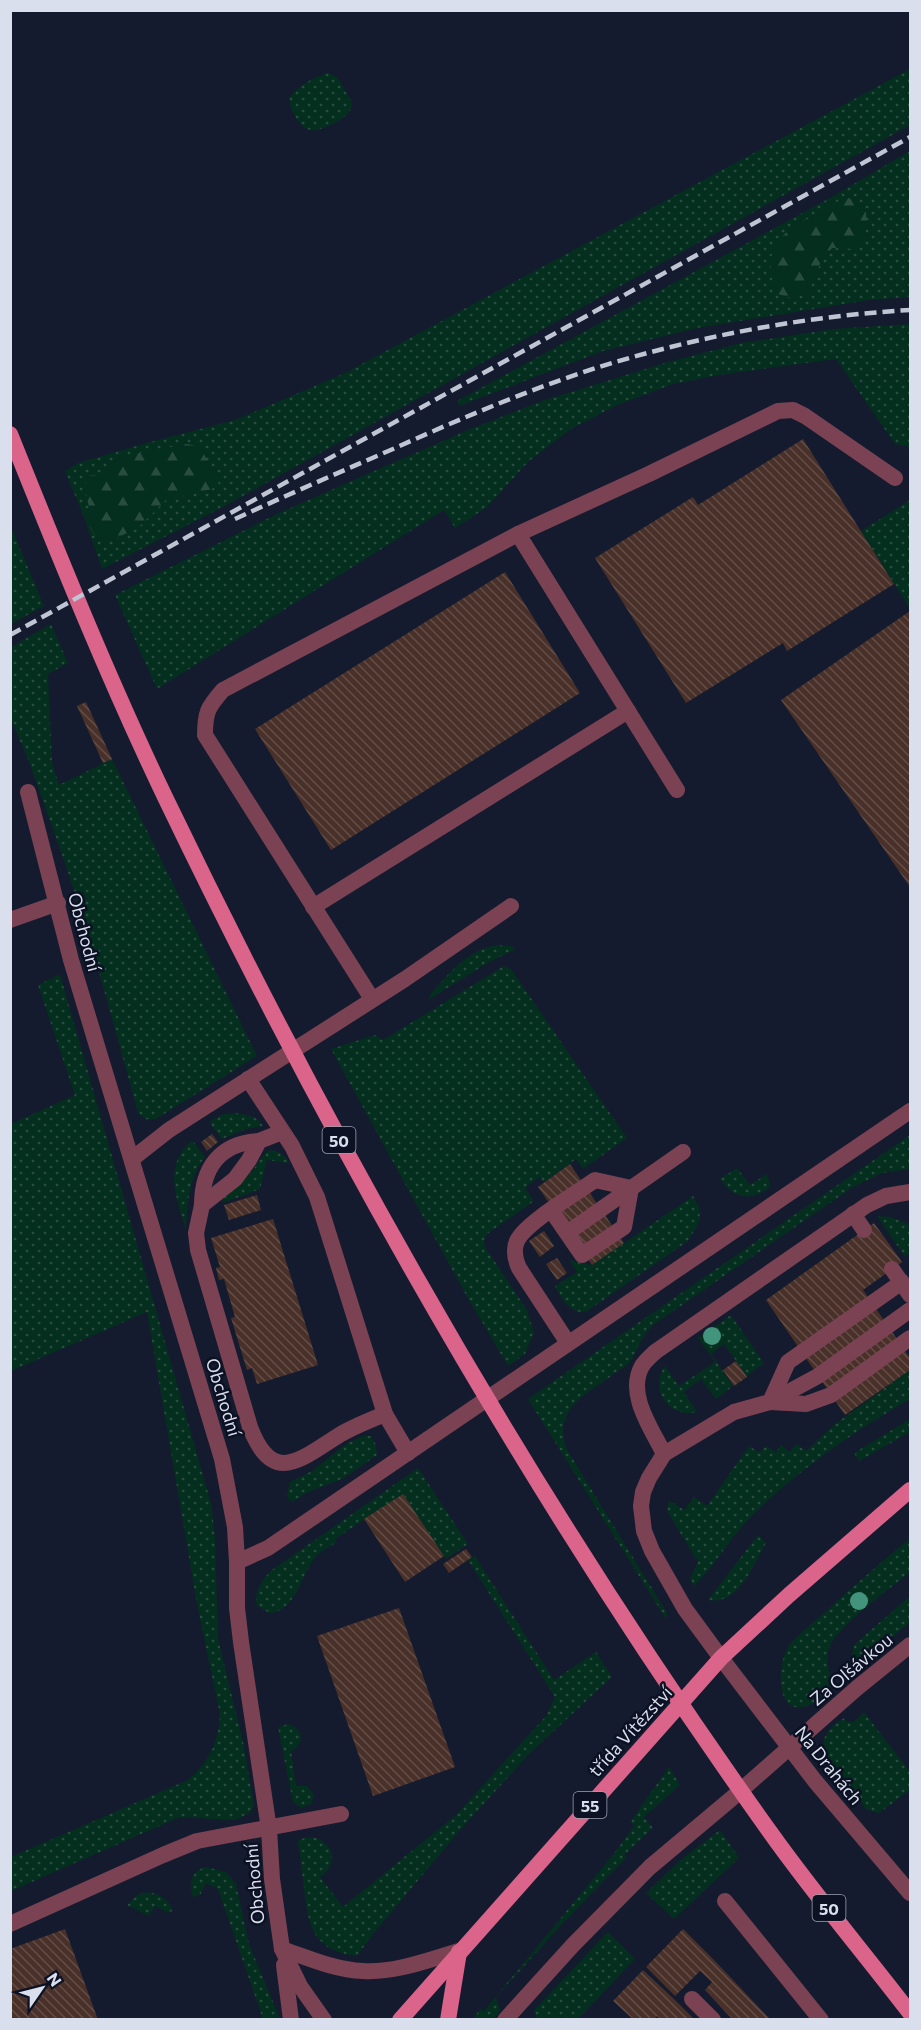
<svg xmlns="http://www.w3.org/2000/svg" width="921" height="2030" font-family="Commissioner,sans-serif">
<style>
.grass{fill:url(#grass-dots)}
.forest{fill:url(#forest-firs)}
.building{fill:url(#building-back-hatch)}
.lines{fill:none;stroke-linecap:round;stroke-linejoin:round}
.service{stroke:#7b4253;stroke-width:16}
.minor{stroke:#7b4253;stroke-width:16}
.primary{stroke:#da648a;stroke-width:16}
.rail{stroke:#bfc5d3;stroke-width:4.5;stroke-dasharray:12 6;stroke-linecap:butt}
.tree{fill:#42947c}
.labels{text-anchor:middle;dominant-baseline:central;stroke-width:5;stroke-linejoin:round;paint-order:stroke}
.shield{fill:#0c1224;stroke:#9ca2b0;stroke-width:1.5}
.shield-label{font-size:16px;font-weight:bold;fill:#d9dfec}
.street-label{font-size:18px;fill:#d9dfec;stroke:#0c1224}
</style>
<defs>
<pattern id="grass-dots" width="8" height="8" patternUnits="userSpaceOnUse" patternTransform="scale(1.5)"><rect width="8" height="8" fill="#042e1e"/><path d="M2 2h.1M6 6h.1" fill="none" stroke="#284c3f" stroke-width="1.8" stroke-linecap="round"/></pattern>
<pattern id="forest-firs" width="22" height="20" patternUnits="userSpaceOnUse" patternTransform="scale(1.5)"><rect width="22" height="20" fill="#042e1e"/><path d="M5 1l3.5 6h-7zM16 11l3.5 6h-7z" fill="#284c3f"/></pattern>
<pattern id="building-back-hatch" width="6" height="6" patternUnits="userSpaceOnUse" patternTransform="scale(1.5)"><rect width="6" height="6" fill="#493029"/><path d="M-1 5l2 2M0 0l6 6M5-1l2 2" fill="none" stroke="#634e48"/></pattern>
</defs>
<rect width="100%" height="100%" fill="#141b2e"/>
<g class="grass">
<path d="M 910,69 L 910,125 L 223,507 L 102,569 L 84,517 L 65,471 L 78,463 L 150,442 L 235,420 L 345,373 Z"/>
<path d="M 328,73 C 339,77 341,82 346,92 C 348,95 352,101 352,105 C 353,116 321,132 311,130 C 299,129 290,109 289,98 C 300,85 311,78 328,73 Z"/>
<path d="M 910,151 L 910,297 L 869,300 L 697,328 L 603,351 L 459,406 L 457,401 L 830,198 Z"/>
<path d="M 910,324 L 910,452 L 907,446 L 895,444 L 836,359 L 718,375 L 673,384 L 615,406 L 571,429 L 529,461 L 486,508 L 455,528 L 444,510 L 157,689 L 115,595 L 281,512 L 468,430 L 542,401 L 668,362 L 742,343 L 833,329 Z"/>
<path d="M 910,500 L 910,609 L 861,531 Z"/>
<path d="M 11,527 L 44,606 L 11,624 L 10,624 Z"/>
<path d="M 51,624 L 68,663 L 48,674 L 52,763 L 59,785 L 112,759 L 257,1056 L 156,1119 C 147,1121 143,1119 138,1112 L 91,943 L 66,866 L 28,759 L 11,720 L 11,647 Z"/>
<path d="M 497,945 L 511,946 L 516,949 L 489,962 L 428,1000 L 430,995 C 448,974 469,949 497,945 Z"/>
<path d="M 504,966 L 511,969 L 627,1138 L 583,1169 L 576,1159 L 544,1182 L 539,1177 L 525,1188 L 534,1201 L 487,1234 L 484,1240 L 485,1247 L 527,1310 L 534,1333 L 525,1354 L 508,1366 L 465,1293 L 331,1049 L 375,1035 L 383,1040 Z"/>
<path d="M 60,974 L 211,1503 L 215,1537 L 218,1639 L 243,1742 L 254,1806 L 250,1813 L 235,1820 L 180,1817 L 11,1891 L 11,1857 L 188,1780 C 209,1762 219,1742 220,1714 L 197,1604 L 147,1312 L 11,1371 L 11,1124 L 75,1095 L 38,985 Z"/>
<path d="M 234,1113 C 245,1114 258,1116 263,1126 L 246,1129 L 222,1139 L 209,1122 L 221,1115 Z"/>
<path d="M 910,1135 L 910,1169 L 882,1173 L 853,1187 L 656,1323 C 642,1333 639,1348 630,1362 C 626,1366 620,1370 615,1373 C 586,1395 554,1407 566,1448 L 667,1613 L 666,1619 L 528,1399 Z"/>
<path d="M 192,1140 L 205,1157 C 189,1176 187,1206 186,1230 C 177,1198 162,1167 192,1140 Z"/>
<path d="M 270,1150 C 279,1151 285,1155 289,1163 L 267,1160 L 260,1189 L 223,1203 L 222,1199 C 233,1192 242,1182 251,1172 C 258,1165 261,1154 270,1150 Z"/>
<path d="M 737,1168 L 750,1185 L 767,1174 L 770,1183 L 769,1188 C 750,1202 733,1198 720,1179 Z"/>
<path d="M 693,1196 L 699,1207 L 700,1221 L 688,1241 L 586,1312 C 569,1314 562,1299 555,1286 L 577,1272 L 569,1260 L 592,1265 Z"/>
<path d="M 877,1216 L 891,1217 L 910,1225 L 910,1253 L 905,1257 Z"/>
<path d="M 731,1315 L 764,1363 L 747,1376 L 724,1344 L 711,1354 L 733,1386 L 716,1399 L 701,1379 L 684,1392 L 697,1412 C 670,1419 648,1390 665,1366 L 679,1386 L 715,1362 L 698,1338 Z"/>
<path d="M 910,1370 L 910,1399 C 852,1433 797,1470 749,1519 C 729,1539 715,1566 694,1586 L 690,1579 L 698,1562 L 667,1511 L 669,1500 L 684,1510 L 694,1497 L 707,1506 L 749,1446 L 760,1453 L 766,1446 L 776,1452 L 781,1445 L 790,1452 L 796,1444 L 806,1451 L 835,1424 Z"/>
<path d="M 910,1419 L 910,1432 L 859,1461 L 854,1453 Z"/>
<path d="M 363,1436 L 371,1436 L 376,1445 L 377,1455 L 344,1478 L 304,1494 L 293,1502 L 289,1500 L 287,1495 L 290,1482 L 312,1471 L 346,1444 Z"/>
<path d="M 418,1468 L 468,1544 L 446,1559 L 403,1494 L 335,1539 L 337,1542 C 329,1547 319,1552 314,1559 C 301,1577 295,1611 270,1613 L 257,1606 C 253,1593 263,1578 272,1570 Z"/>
<path d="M 758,1535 L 766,1543 C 753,1565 739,1606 708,1600 Z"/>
<path d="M 910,1538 L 910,1572 C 890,1589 841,1623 830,1646 C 824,1660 830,1675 834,1688 C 826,1694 817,1703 807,1706 C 775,1717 776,1663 790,1644 C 800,1633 813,1623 824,1613 C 852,1587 881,1563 910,1538 Z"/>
<path d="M 475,1556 L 554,1680 L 596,1652 L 612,1677 L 528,1755 L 461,1829 L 373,1934 L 357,1956 C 313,1951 308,1926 304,1888 C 302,1872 300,1857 298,1841 C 315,1829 339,1847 330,1866 C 328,1871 324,1874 320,1877 L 343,1907 L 456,1815 L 546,1716 L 555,1697 L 468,1560 Z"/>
<path d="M 910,1596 L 910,1622 L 853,1671 L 849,1662 L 855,1644 Z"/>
<path d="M 864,1712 L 910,1772 L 910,1790 L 879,1813 L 866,1809 L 825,1757 C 820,1737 827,1729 844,1718 L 846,1722 L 854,1722 Z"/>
<path d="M 288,1724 C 304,1728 305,1744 291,1751 L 296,1786 L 307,1786 L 314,1795 L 311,1804 L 301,1808 L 293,1802 L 278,1727 Z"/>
<path d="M 669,1767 L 680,1785 L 644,1817 L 653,1828 L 624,1855 L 626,1858 L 565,1921 L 496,1997 L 500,2011 L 494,2019 L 473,2019 L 480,2009 L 484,2011 L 616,1851 L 634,1826 L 631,1821 Z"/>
<path d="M 720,1830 L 739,1858 L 674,1919 L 646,1893 L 683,1858 Z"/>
<path d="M 206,1867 L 226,1872 L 236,1884 L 249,1944 L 280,2019 L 263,2019 L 218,1889 L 206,1883 L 200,1895 L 193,1897 C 188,1883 191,1871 206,1867 Z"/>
<path d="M 148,1892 C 160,1894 168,1899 173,1910 L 169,1913 L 155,1906 L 149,1916 L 127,1905 L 137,1895 Z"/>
<path d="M 608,1932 L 635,1959 L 578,2019 L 537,2019 L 534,2010 Z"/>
</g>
<g class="forest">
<path d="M 846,197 L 859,202 L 866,209 C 866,224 869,238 857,249 L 832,248 L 820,264 L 809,292 L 794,299 L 775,293 L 770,264 L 774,244 L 790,229 L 804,220 L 816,217 L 823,209 Z"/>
<path d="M 187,444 L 202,447 C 205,462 214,466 219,483 L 212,489 L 166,500 L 139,527 L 109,542 L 97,539 L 84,517 L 89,507 L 85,489 L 87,476 L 98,474 L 127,455 Z"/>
</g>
<g class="building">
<path d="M 803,439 L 894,584 L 787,651 L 783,643 L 686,703 L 595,558 L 693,497 L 698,505 Z"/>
<path d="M 505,572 L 580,693 L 331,850 L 255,729 Z"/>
<path d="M 910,611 L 910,887 L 781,700 Z"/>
<path d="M 86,702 L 112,759 L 103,763 L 77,706 Z"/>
<path d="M 212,1134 L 218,1142 L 207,1151 L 201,1142 Z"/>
<path d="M 570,1164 L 624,1243 L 592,1265 L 538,1187 Z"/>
<path d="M 257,1195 L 261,1210 L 229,1220 L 224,1205 Z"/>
<path d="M 273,1219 L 318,1365 L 257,1384 L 252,1368 L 247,1370 L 231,1318 L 235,1317 L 224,1279 L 219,1280 L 216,1268 L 220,1267 L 211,1238 Z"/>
<path d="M 874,1223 L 902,1262 L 863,1290 L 910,1358 L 910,1370 L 845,1415 L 766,1300 Z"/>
<path d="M 544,1231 L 554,1246 L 540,1257 L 529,1241 Z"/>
<path d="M 557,1258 L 567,1273 L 557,1280 L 546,1264 Z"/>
<path d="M 736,1361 L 747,1377 L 734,1386 L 723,1370 Z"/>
<path d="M 403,1494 L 444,1556 L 405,1582 L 364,1519 Z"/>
<path d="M 466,1549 L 472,1557 L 449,1573 L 443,1564 Z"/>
<path d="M 399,1608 L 455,1767 L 373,1796 L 317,1636 Z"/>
<path d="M 65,1929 L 98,2020 L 10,2020 L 10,1949 Z"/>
<path d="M 683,1929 L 713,1959 L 771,2020 L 733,2020 L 705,1990 L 712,1982 L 700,1971 L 675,1996 L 646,1967 Z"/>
<path d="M 643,1970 L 674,1999 L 695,2020 L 661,2020 L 657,2016 L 654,2020 L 634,2020 L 613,2001 Z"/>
</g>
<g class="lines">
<g class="service">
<path d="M 518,534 L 649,474 L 778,411 L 793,410 L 805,416 L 895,478"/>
<path d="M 28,792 L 71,960 L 222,1459 L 235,1527 L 237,1562 L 268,1548 L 910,1111"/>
<path d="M 313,907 L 628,711"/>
<path d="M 10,920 L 58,903"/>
<path d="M 372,999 L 205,735 C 205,712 208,707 223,690 L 518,534 L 677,790"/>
<path d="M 248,1079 L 292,1146 L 317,1197 L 385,1414 L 408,1453"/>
<path d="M 282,1132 L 259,1141 L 249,1160 L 235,1179 L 202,1205 L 196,1233 L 198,1250 L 250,1427 C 273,1488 302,1458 341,1434 C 355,1426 370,1420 385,1414"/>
<path d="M 132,1159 L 169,1130 L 405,979 L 511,906"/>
<path d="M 202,1205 C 202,1168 220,1143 259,1141"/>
<path d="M 551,1210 L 582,1255 L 624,1227 L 631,1188 L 595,1180 C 577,1193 525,1223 517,1241 C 513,1250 515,1259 519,1268 L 568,1343"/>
<path d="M 853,1214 L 864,1230"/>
<path d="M 567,1233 L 683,1152"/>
<path d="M 892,1269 L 910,1295"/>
<path d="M 902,1282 L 788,1362 L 770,1402 L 806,1404 L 831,1395 L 910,1338"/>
<path d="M 664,1454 C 652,1429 626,1394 642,1366 C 645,1361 651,1356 655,1352 L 867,1205 L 886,1196 L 910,1192"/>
<path d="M 721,1658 L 685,1609 L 652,1551 L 644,1531 L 641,1506 L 643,1492 L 649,1478 L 664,1454 L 734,1412 L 770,1402 L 818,1376 L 910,1310"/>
<path d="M 725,1901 L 821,2020"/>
<path d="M 10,1924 L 163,1855 L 197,1841 L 341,1814"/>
<path d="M 692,1999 L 713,2020"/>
</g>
<g class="minor">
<path d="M 237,1562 L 237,1608 L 241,1642 L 269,1829 L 272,1879 L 282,1949 L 300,1986 L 324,2020"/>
<path d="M 721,1658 L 815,1781 L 910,1893"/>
<path d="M 282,1949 C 308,1958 335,1970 363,1971 C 395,1973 428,1960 459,1951"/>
<path d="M 284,1965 L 291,2020"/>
<path d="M 505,2020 L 573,1945 L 650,1867 L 731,1799 L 857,1688 L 910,1645"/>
</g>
<g class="primary">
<path d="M 10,434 C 59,556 108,678 165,797 C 338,1157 537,1506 770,1832 C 814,1894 864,1953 910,2013"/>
<path d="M 400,2020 L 721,1658 L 789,1595 L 910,1490"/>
<path d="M 448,2020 L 459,1952"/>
</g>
<g class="rail">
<path d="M 235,519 C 287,495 340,472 393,449 C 464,417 537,386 612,363 C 710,334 809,316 910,310"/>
<path d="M 10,635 L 910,137"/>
</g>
</g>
<g class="tree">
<circle cx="712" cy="1336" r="9"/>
<circle cx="859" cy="1601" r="9"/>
</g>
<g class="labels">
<g class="shield">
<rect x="322.5" y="1127" width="33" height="26" rx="4.5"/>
<rect x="573.5" y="1792" width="33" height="26" rx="4.5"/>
<rect x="812.5" y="1895" width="33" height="26" rx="4.5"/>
</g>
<g class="shield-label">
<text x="339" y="1140">50</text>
<text x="590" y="1805">55</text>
<text x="829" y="1908">50</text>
</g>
<g class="street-label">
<text transform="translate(85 932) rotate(75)">Obchodní</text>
<text transform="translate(224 1397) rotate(73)">Obchodní</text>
<text transform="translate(851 1669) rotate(-40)">Za Olšávkou</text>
<text transform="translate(630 1731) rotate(-48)">třída Vítězství</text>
<text transform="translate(829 1765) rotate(51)">Na Drahách</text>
<text transform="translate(254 1884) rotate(-95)">Obchodní</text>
</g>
</g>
<rect width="921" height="2030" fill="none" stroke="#d9dfec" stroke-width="24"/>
<g transform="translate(42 1988) rotate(55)" stroke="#0c1224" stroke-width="4.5" paint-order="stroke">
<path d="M0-4.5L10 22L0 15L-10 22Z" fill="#d9dfec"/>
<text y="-9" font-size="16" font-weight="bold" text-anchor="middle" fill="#d9dfec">N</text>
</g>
</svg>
